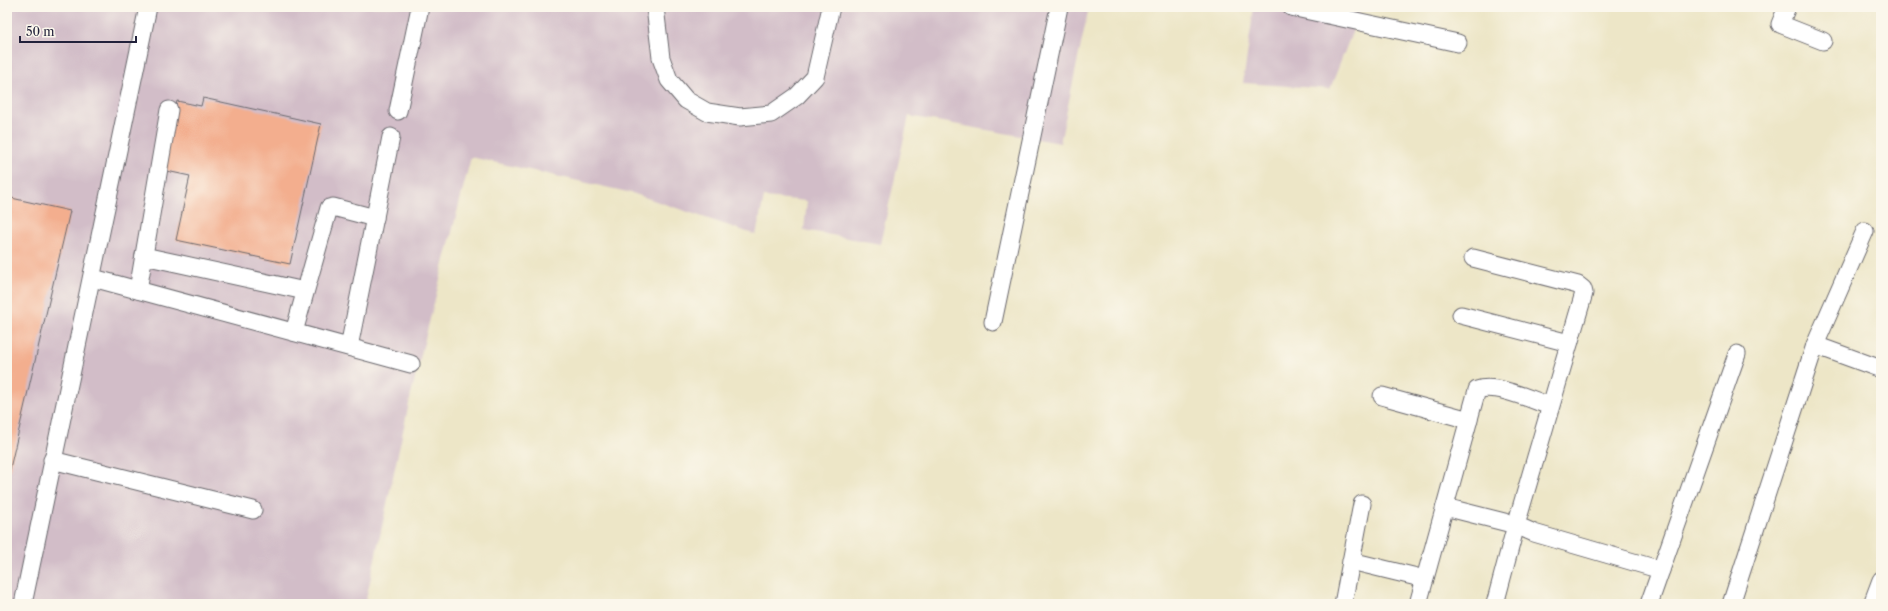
<svg xmlns="http://www.w3.org/2000/svg" width="1888" height="611" font-family="'Libre Caslon Text',serif">
<style>
.industrial{fill:#d2bdc8}
.building{fill:#f3ae8e}
.lines{fill:none;stroke-linecap:round;stroke-linejoin:round}
.minor-casing{stroke:#69676c;stroke-width:19}
.minor{stroke:#fff;stroke-width:17}
</style>
<rect width="100%" height="100%" fill="#fbf7ec"/>
<filter id="ink" filterUnits="userSpaceOnUse"><feTurbulence type="fractalNoise" baseFrequency=".025" numOctaves="2"/><feDisplacementMap in="SourceGraphic" scale="8" xChannelSelector="R" yChannelSelector="G"/><feConvolveMatrix kernelMatrix="1 2 1 2 8 2 1 2 1" color-interpolation-filters="sRGB"/></filter>
<filter id="wash" filterUnits="userSpaceOnUse"><feTurbulence type="fractalNoise" baseFrequency=".012" numOctaves="4" result="noise"/><feDisplacementMap in="SourceGraphic" scale="16" xChannelSelector="R" yChannelSelector="G"/><feGaussianBlur stdDeviation="0.9" result="paint"/><feColorMatrix in="noise" values="0 0 0 0 0 0 0 0 0 0 0 0 0 0 0 0 0 1.4 0 .05"/><feComposite in="paint" operator="in"/></filter>
<g filter="url(#wash)">
<rect width="100%" height="100%" fill="#ede6c7"/>
<g class="industrial">
<path d="M 7,7 L 1089,7 L 1060,143 L 909,116 L 880,244 L 804,230 L 807,201 L 764,197 L 756,235 L 632,193 L 471,157 L 412,390 L 365,604 L 7,604 Z"/>
<path d="M 1254,7 L 1362,7 L 1330,89 L 1243,83 Z"/>
</g>
<g id="blocks">
<g class="building">
<path d="M 203,98 L 321,124 L 290,264 L 176,240 L 190,176 L 162,170 L 177,101 L 201,106 Z"/>
<path d="M 7,197 L 70,211 L 8,477 L 7,477 Z"/>
</g>
</g>
</g>
<g filter="url(#ink)">
<use href="#blocks" fill-opacity="0" stroke="#69676c" stroke-width="1"/>
<g class="lines">
<g class="minor-casing">
<g id="minor">
<path d="M 655,7 L 661,58 L 669,80 L 686,100 L 707,112 L 740,117 L 771,114 L 797,96 L 815,77 L 831,7"/>
<path d="M 1291,7 L 1458,43"/>
<path d="M 1787,7 L 1780,24 L 1823,41"/>
<path d="M 398,111 L 420,7"/>
<path d="M 144,256 L 305,291"/>
<path d="M 1473,258 L 1578,285 L 1583,289 L 1584,293 L 1516,525 L 1534,533 L 1661,570"/>
<path d="M 93,278 L 411,364"/>
<path d="M 138,290 L 169,110"/>
<path d="M 1461,315 L 1569,343"/>
<path d="M 993,322 L 1059,7"/>
<path d="M 294,332 L 329,208 L 333,207 L 375,218"/>
<path d="M 1815,345 L 1865,231"/>
<path d="M 349,347 L 391,137"/>
<path d="M 1382,396 L 1469,420"/>
<path d="M 52,460 L 253,510"/>
<path d="M 1445,507 L 1516,525 L 1495,604"/>
<path d="M 1351,561 L 1425,579"/>
<path d="M 23,604 L 148,7"/>
<path d="M 1343,604 L 1362,504"/>
<path d="M 1418,604 L 1477,390 C 1496,383 1532,400 1550,406"/>
<path d="M 1649,604 L 1737,354"/>
<path d="M 1731,604 L 1815,345 L 1881,369"/>
<path d="M 1872,604 L 1881,580"/>
</g>
</g>
<use href="#minor" class="minor"/>
</g>
</g>
<rect width="1888" height="611" fill="none" stroke="#fbf7ec" stroke-width="24"/>
<path d="M20 36v6h116v-6" fill="none" stroke="#22223b" stroke-width="2"/>
<text x="26" y="36" font-size="12" fill="#22223b" stroke="#fbf7ec" stroke-width="3" paint-order="stroke">50 m</text>
</svg>
